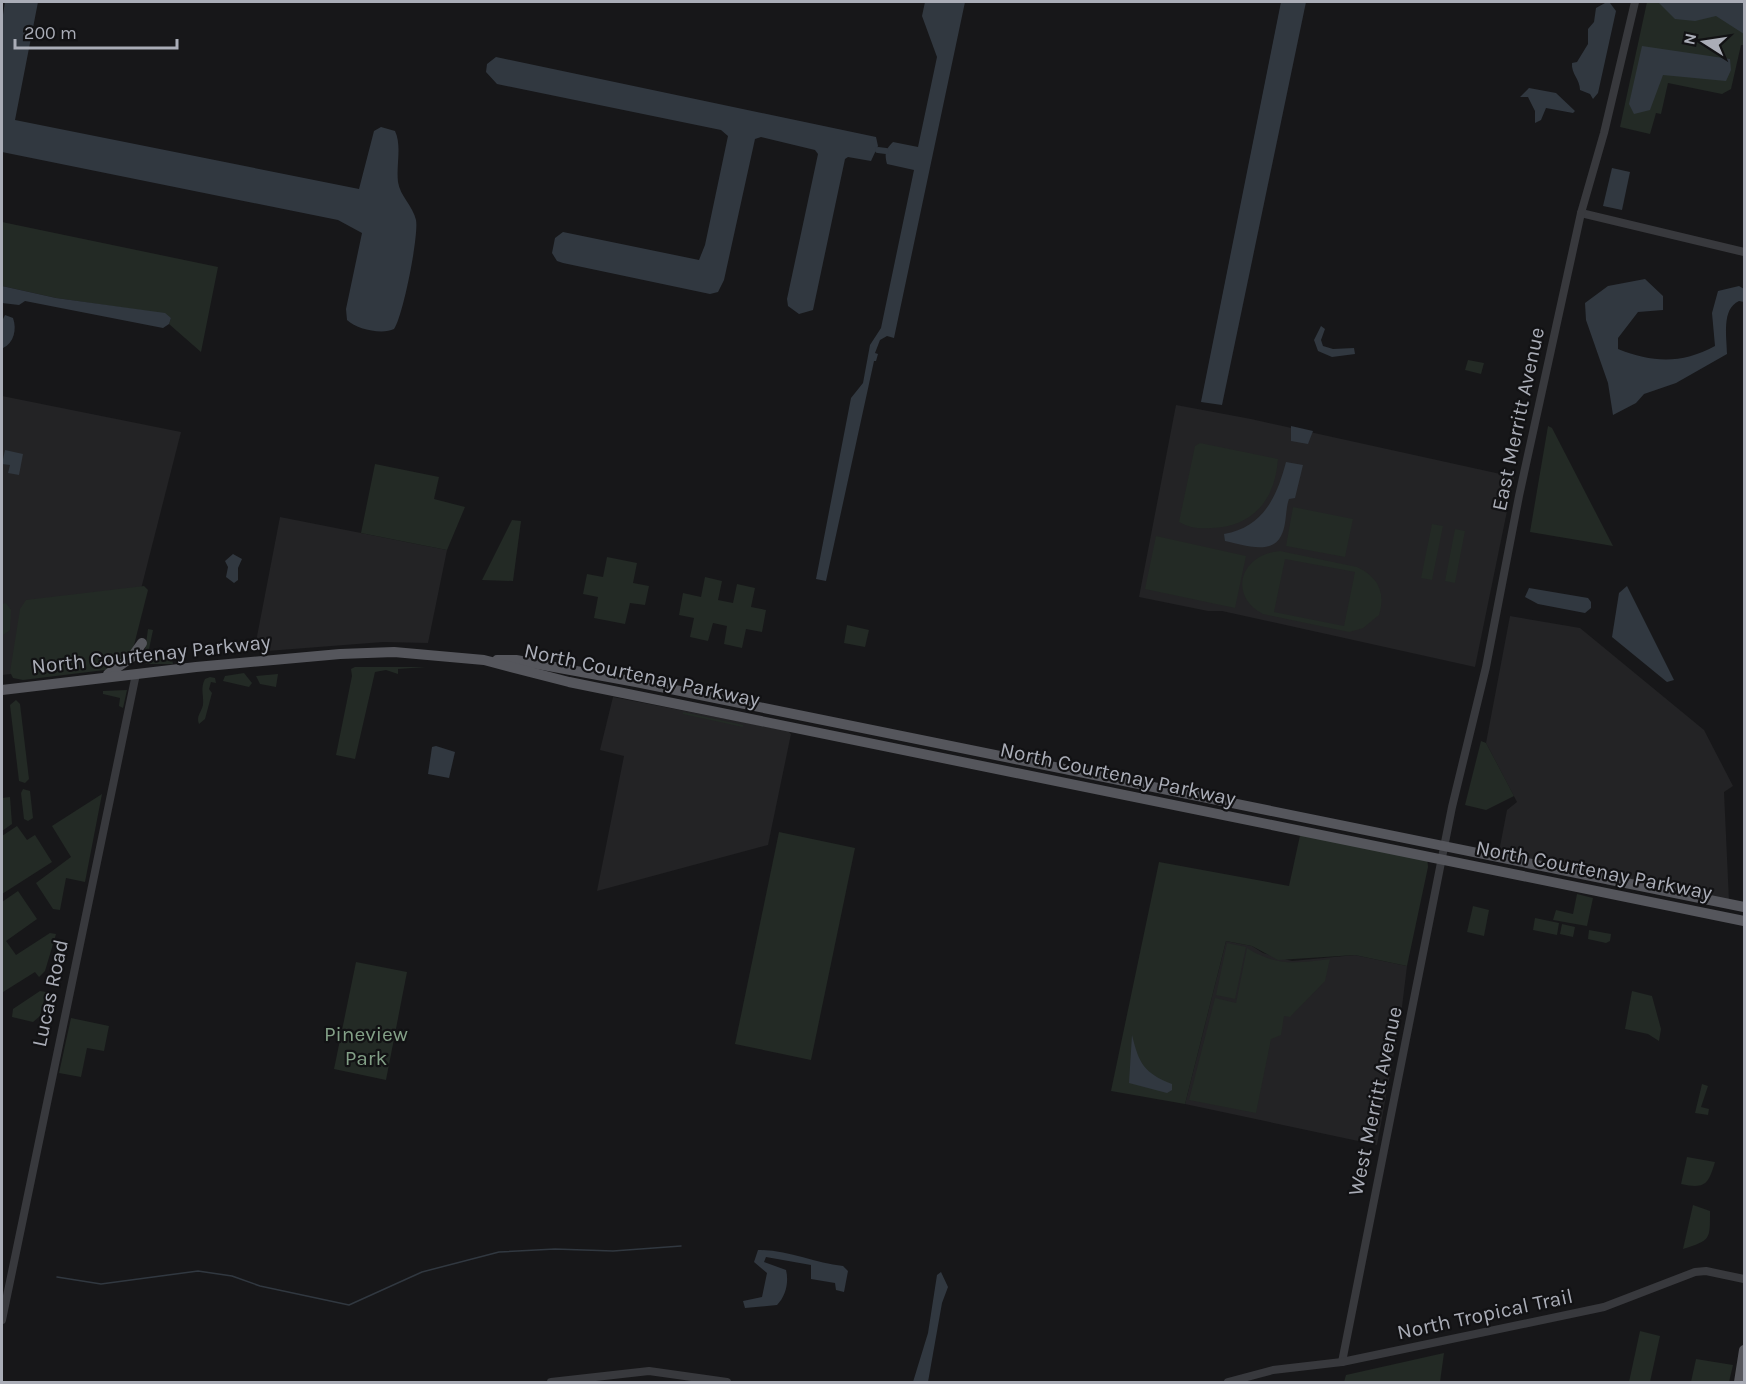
<svg xmlns="http://www.w3.org/2000/svg" width="1746" height="1384" font-family="Karla,sans-serif">
<style>
.built{fill:#232325}
.green{fill:#232a25;fill-rule:evenodd}
.water{fill:#313840}
.lines{fill:none;stroke-linecap:round;stroke-linejoin:round}
.stream{stroke:#313840;stroke-width:1.5}
.canal{stroke:#313840;stroke-width:6}
.minor{stroke:#38393d;stroke-width:8}
.major{stroke:#55565c;stroke-width:10}
.labels{text-anchor:middle;dominant-baseline:central;stroke-width:4.5;stroke-linejoin:round;paint-order:stroke}
.street-label{font-size:21px;fill:#aaadb7;stroke:#121214}
.park-label{font-size:21px;fill:#83a087;stroke:#121214}
</style>
<rect width="100%" height="100%" fill="#171719"/>
<g class="built">
<path d="M 2,396 L 181,432 L 141,589 L 93,665 L 2,675 Z"/>
<path d="M 1176,405 L 1251,419 L 1514,477 L 1475,667 L 1222,611 L 1208,611 L 1139,597 Z"/>
<path d="M 280,517 L 447,550 L 428,643 L 383,642 L 254,652 Z"/>
<path d="M 1510,616 L 1580,628 L 1704,730 L 1733,786 L 1724,792 L 1729,901 L 1498,857 L 1507,810 L 1517,802 L 1486,743 Z"/>
<path d="M 613,697 L 788,731 L 791,734 L 768,845 L 597,891 L 624,756 L 600,750 Z"/>
<path d="M 1226,941 L 1252,946 L 1263,953 L 1292,961 L 1355,955 L 1407,966 L 1401,1015 L 1377,1145 L 1185,1104 Z"/>
</g>
<g class="green">
<path d="M 1647,2 L 1744,2 L 1744,45 L 1741,45 L 1731,89 L 1722,94 L 1668,83 L 1661,114 L 1656,113 L 1650,134 L 1620,127 Z"/>
<path d="M 2,222 L 218,267 L 201,352 L 169,324 L 171,318 L 153,312 L 56,298 L 2,286 Z"/>
<path d="M 1468,360 L 1484,363 L 1481,374 L 1465,370 Z"/>
<path d="M 1548,426 L 1552,428 L 1613,546 L 1530,532 Z"/>
<path d="M 1200,443 L 1278,459 C 1275,500 1253,527 1211,528 C 1199,529 1190,528 1179,522 L 1195,446 Z"/>
<path d="M 375,464 L 439,477 L 434,499 L 465,507 L 447,550 L 361,533 Z"/>
<path d="M 1293,507 L 1353,519 L 1345,557 L 1286,546 Z"/>
<path d="M 512,520 L 521,521 L 513,581 L 482,580 Z"/>
<path d="M 1432,524 L 1443,526 L 1432,580 L 1421,578 Z"/>
<path d="M 1455,529 L 1465,531 L 1455,583 L 1445,581 Z"/>
<path d="M 1156,536 L 1246,556 L 1235,608 L 1145,589 Z"/>
<path d="M 1280,551 L 1357,567 C 1378,577 1386,592 1379,615 L 1363,628 L 1349,632 L 1263,614 C 1227,595 1241,554 1280,551 ZM 1285,559 L 1355,572 L 1344,626 L 1274,612 Z"/>
<path d="M 607,557 L 637,563 L 633,583 L 649,586 L 645,605 L 630,603 L 625,624 L 594,618 L 598,597 L 583,594 L 587,574 L 603,577 Z"/>
<path d="M 705,577 L 722,581 L 718,600 L 733,603 L 737,584 L 755,588 L 751,607 L 766,610 L 762,632 L 746,629 L 742,648 L 724,644 L 727,626 L 713,623 L 708,641 L 690,637 L 694,618 L 679,615 L 683,593 L 701,597 Z"/>
<path d="M 144,586 L 148,590 L 132,653 L 113,669 L 23,680 L 13,678 L 10,672 L 20,609 L 26,600 Z"/>
<path d="M 6,603 L 11,610 L 10,630 L 3,635 L 2,604 Z"/>
<path d="M 847,625 L 869,630 L 865,647 L 844,643 Z"/>
<path d="M 148,629 L 153,630 L 148,654 L 172,659 L 173,664 L 146,664 L 144,658 Z"/>
<path d="M 355,667 L 426,667 L 398,669 L 398,674 L 386,670 L 375,672 L 355,759 L 336,755 L 352,676 L 351,669 Z"/>
<path d="M 244,673 L 252,683 L 249,687 L 223,681 L 225,676 Z"/>
<path d="M 278,674 L 276,687 L 260,684 L 256,676 Z"/>
<path d="M 210,677 L 215,678 L 216,683 L 211,682 L 209,689 L 212,693 L 205,719 L 199,724 C 196,716 201,713 203,705 C 204,695 200,688 205,679 Z"/>
<path d="M 127,690 L 123,708 L 119,706 L 120,698 L 103,694 L 103,691 Z"/>
<path d="M 16,700 L 20,704 L 29,779 L 25,783 L 19,781 L 10,705 Z"/>
<path d="M 683,712 L 743,725 L 743,727 L 683,714 Z"/>
<path d="M 1481,741 L 1486,743 L 1514,796 L 1486,810 L 1465,805 Z"/>
<path d="M 23,789 L 30,791 L 33,818 L 28,821 L 24,819 L 21,793 Z"/>
<path d="M 102,794 L 85,882 L 66,878 L 60,910 L 53,909 L 36,883 L 71,857 L 52,826 Z"/>
<path d="M 10,797 L 12,824 L 2,831 L 2,798 Z"/>
<path d="M 17,826 L 27,840 L 35,835 L 52,862 L 2,894 L 2,836 Z"/>
<path d="M 1301,831 L 1427,856 L 1428,867 L 1407,966 L 1355,955 L 1278,960 L 1252,946 L 1226,941 L 1185,1104 L 1111,1091 L 1159,862 L 1289,886 Z"/>
<path d="M 779,832 L 855,848 L 811,1060 L 735,1044 Z"/>
<path d="M 18,891 L 37,919 L 6,941 L 16,955 L 50,933 L 56,934 L 45,971 L 39,977 L 35,972 L 3,992 L 2,902 Z"/>
<path d="M 1577,894 L 1593,898 L 1587,926 L 1553,920 L 1556,910 L 1573,914 Z"/>
<path d="M 1473,906 L 1489,910 L 1484,936 L 1467,932 Z"/>
<path d="M 1535,918 L 1559,923 L 1557,935 L 1533,930 Z"/>
<path d="M 1562,924 L 1575,927 L 1573,937 L 1560,934 Z"/>
<path d="M 1589,930 L 1611,934 L 1610,941 L 1606,943 L 1588,939 Z"/>
<path d="M 1227,943 L 1246,947 L 1235,999 L 1216,995 Z"/>
<path d="M 1247,948 C 1277,967 1298,963 1330,959 L 1325,981 L 1290,1017 L 1284,1016 L 1281,1035 L 1271,1039 L 1256,1113 L 1189,1100 L 1215,998 L 1236,1003 Z"/>
<path d="M 356,962 L 407,972 L 386,1080 L 334,1069 Z"/>
<path d="M 40,991 L 46,992 L 40,1016 L 33,1022 L 12,1017 L 13,1009 Z"/>
<path d="M 1632,991 L 1652,996 L 1661,1029 L 1659,1041 L 1648,1034 L 1625,1029 Z"/>
<path d="M 71,1018 L 109,1026 L 104,1051 L 87,1048 L 81,1077 L 59,1073 Z"/>
<path d="M 1702,1084 L 1708,1086 L 1701,1107 L 1709,1109 L 1708,1115 L 1695,1113 Z"/>
<path d="M 1687,1157 L 1715,1162 C 1708,1185 1705,1189 1681,1184 Z"/>
<path d="M 1693,1205 L 1710,1211 C 1710,1240 1711,1240 1683,1249 Z"/>
<path d="M 1640,1331 L 1660,1336 L 1650,1382 L 1629,1382 Z"/>
<path d="M 1444,1353 L 1440,1382 L 1344,1382 L 1346,1375 Z"/>
<path d="M 1696,1359 L 1733,1365 L 1729,1382 L 1691,1382 Z"/>
</g>
<g class="water">
<path d="M 5,2 L 38,2 L 15,120 L 359,189 L 374,131 L 381,127 L 395,131 C 402,146 396,165 398,182 C 400,196 413,206 416,220 C 419,235 403,317 394,329 C 382,335 356,329 347,320 L 346,309 L 362,233 L 338,220 L 2,152 L 2,21 Z"/>
<path d="M 925,2 L 965,2 L 894,338 L 887,336 L 880,340 L 875,353 L 878,354 L 876,361 L 874,361 L 826,581 L 816,579 L 851,398 L 863,383 L 870,345 L 881,328 L 914,170 L 887,164 C 884,153 886,149 893,142 L 918,147 L 937,57 L 922,16 Z"/>
<path d="M 1281,2 L 1306,2 L 1222,405 L 1201,402 Z"/>
<path d="M 1658,2 L 1744,2 L 1744,34 L 1716,16 L 1695,21 L 1675,19 Z"/>
<path d="M 1605,3 L 1610,3 L 1616,11 L 1598,93 L 1593,99 L 1590,94 L 1580,90 C 1580,79 1571,74 1572,63 L 1577,62 L 1588,44 L 1588,29 L 1594,22 L 1596,8 Z"/>
<path d="M 1642,46 L 1730,59 L 1731,70 L 1726,81 L 1663,75 L 1650,110 L 1634,114 L 1629,104 Z"/>
<path d="M 496,57 L 876,137 L 878,146 L 871,161 L 848,157 L 845,159 L 813,310 L 799,314 L 788,306 L 787,299 L 818,154 L 815,150 L 761,137 L 755,139 L 724,280 L 718,292 L 710,294 L 563,263 L 557,261 L 552,253 L 555,238 L 563,232 L 699,260 L 705,245 L 728,136 L 721,130 L 497,84 L 486,72 L 487,64 Z"/>
<path d="M 1529,88 L 1556,93 L 1575,111 L 1573,113 L 1546,108 L 1541,120 L 1535,123 L 1535,111 L 1528,97 L 1520,97 Z"/>
<path d="M 1612,168 L 1630,172 L 1622,210 L 1603,206 Z"/>
<path d="M 1645,279 L 1663,296 L 1663,310 L 1638,312 L 1618,338 L 1618,349 C 1653,363 1682,364 1715,346 L 1712,313 L 1718,291 L 1739,286 L 1744,289 L 1744,302 L 1739,301 C 1721,309 1727,337 1727,354 L 1676,383 L 1644,394 L 1636,403 L 1613,415 L 1608,383 L 1586,320 L 1585,303 L 1608,286 Z"/>
<path d="M 2,286 L 56,298 L 165,313 L 171,318 L 169,324 L 163,328 L 25,301 L 19,305 L 2,303 Z"/>
<path d="M 5,315 L 13,318 C 17,329 14,343 3,348 L 2,321 Z"/>
<path d="M 1321,326 L 1325,329 L 1321,340 L 1323,346 L 1333,349 L 1354,348 L 1355,354 L 1332,357 L 1318,351 L 1314,340 Z"/>
<path d="M 1291,426 L 1313,431 L 1308,444 L 1291,441 Z"/>
<path d="M 5,450 L 23,454 L 19,475 L 8,473 L 10,465 L 2,464 Z"/>
<path d="M 1286,462 L 1303,465 L 1295,498 L 1289,499 C 1285,510 1287,525 1281,536 C 1271,556 1241,544 1225,541 L 1224,534 C 1264,527 1277,496 1286,462 Z"/>
<path d="M 233,554 L 242,559 L 238,568 L 238,580 L 234,583 L 226,577 L 228,567 L 225,561 Z"/>
<path d="M 1627,586 L 1674,680 L 1667,682 L 1612,637 L 1619,593 Z"/>
<path d="M 1529,588 L 1588,598 L 1591,602 L 1591,608 L 1585,613 L 1538,604 L 1525,597 Z"/>
<path d="M 436,746 L 455,752 L 449,778 L 428,774 L 432,747 Z"/>
<path d="M 1132,1035 C 1139,1064 1144,1073 1172,1084 L 1172,1090 L 1167,1093 L 1129,1083 Z"/>
<path d="M 758,1250 C 788,1250 815,1263 843,1266 L 848,1271 L 844,1292 L 836,1290 L 835,1283 L 811,1279 L 811,1265 L 766,1257 L 764,1262 L 786,1270 C 789,1282 786,1296 777,1305 L 745,1308 L 743,1301 L 762,1297 L 767,1273 L 754,1262 Z"/>
<path d="M 941,1272 L 948,1287 L 942,1303 L 928,1382 L 913,1382 L 928,1333 L 937,1275 Z"/>
</g>
<g class="lines">
<path class="stream" d="M 57,1277 L 101,1284 L 198,1271 L 232,1276 L 260,1286 L 349,1305 L 422,1272 L 499,1252 L 555,1249 L 613,1251 L 681,1246"/>
<path class="canal" d="M 878,150 L 886,151"/>
<g class="minor">
<path d="M 1581,213 L 1744,252"/>
<path d="M 2,1320 L 136,674"/>
<path d="M 1342,1362 L 1452,807 L 1486,667 L 1519,496 L 1581,213 L 1604,133 L 1635,2"/>
<path d="M 551,1382 L 649,1371 L 727,1382"/>
<path d="M 1228,1382 L 1273,1370 L 1342,1362 L 1604,1307 L 1695,1272 L 1706,1271 L 1744,1279"/>
</g>
<g class="major">
<path d="M 497,660 L 516,660 L 636,682 L 1744,907"/>
<path d="M 108,674 L 132,657 L 142,643"/>
<path d="M 2,690 L 196,667 L 340,654 L 394,652 L 484,660 L 569,682 L 1744,921"/>
<path d="M 1739,1382 L 1744,1350"/>
</g>
</g>
<g class="labels">
<g class="street-label">
<text transform="translate(1518 419) rotate(-78)">East Merritt Avenue</text>
<text transform="translate(151 654) rotate(-6)">North Courtenay Parkway</text>
<text transform="translate(642 675) rotate(12)">North Courtenay Parkway</text>
<text transform="translate(1118 774) rotate(12)">North Courtenay Parkway</text>
<text transform="translate(1594 870) rotate(11)">North Courtenay Parkway</text>
<text transform="translate(50 993) rotate(-78)">Lucas Road</text>
<text transform="translate(1375 1101) rotate(-78)">West Merritt Avenue</text>
<text transform="translate(1485 1314) rotate(-12)">North Tropical Trail</text>
</g>
<g class="park-label">
<text x="366" y="1034">Pineview<tspan x="366" dy="24">Park</tspan></text>
</g>
</g>
<rect width="1746" height="1384" fill="none" stroke="#aaadb7" stroke-width="6"/>
<g transform="translate(1704 42) rotate(282)" stroke="#121214" stroke-width="4.5" paint-order="stroke">
<path d="M0-4.5L10 22L0 15L-10 22Z" fill="#aaadb7"/>
<text y="-9" font-size="16" font-weight="bold" text-anchor="middle" fill="#aaadb7">N</text>
</g>
<path d="M15 39v9h162v-9" fill="none" stroke="#aaadb7" stroke-width="3"/>
<text x="24" y="39" font-size="18" fill="#aaadb7" stroke="#121214" stroke-width="4.5" paint-order="stroke">200 m</text>
</svg>
